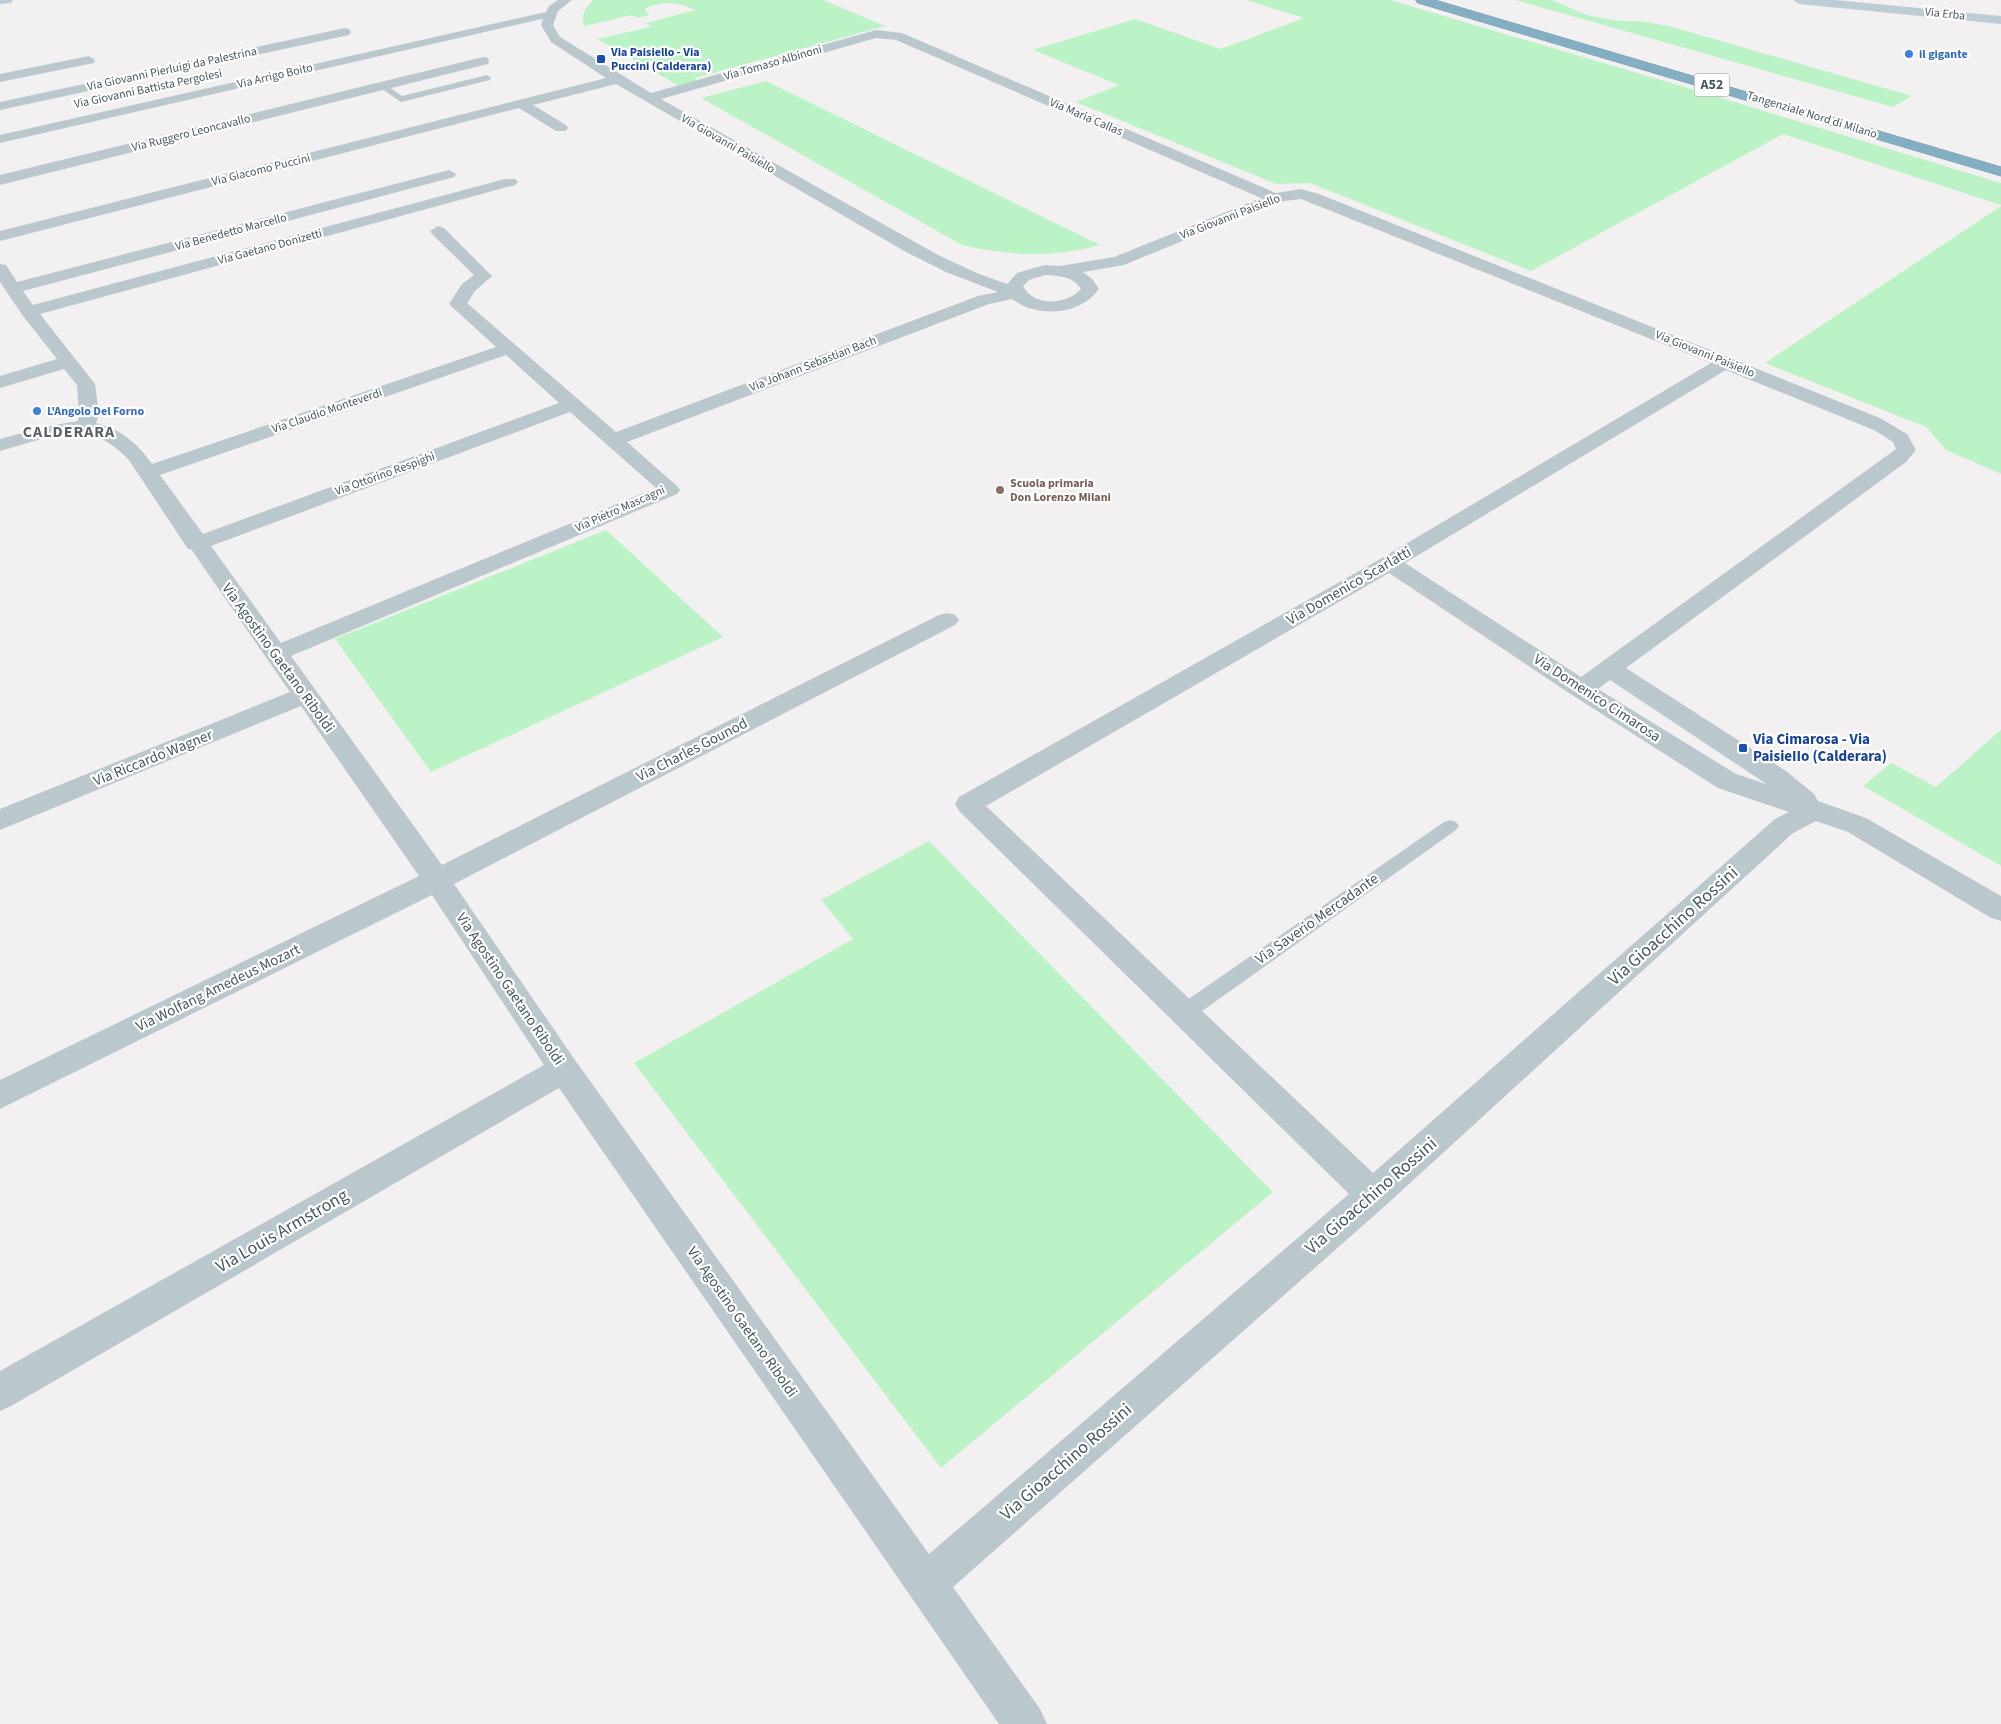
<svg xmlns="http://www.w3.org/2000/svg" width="2001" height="1724" font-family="'Source Sans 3',sans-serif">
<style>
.green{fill:#bcf3c6}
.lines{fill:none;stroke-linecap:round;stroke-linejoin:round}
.motorway-casing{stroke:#6f9aae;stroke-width:1}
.service{fill:#bac8ce;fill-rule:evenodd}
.minor{fill:#bac8ce;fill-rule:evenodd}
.secondary{fill:#bccdd5;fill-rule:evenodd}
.motorway{fill:#84afc2;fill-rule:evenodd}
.shop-dot{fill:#3f7fe0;stroke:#fff;stroke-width:2}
.transit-dot{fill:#1a4fb4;stroke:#fff;stroke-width:2}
.education-dot{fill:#8d6e63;stroke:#fff;stroke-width:2}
.labels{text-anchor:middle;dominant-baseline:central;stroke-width:4.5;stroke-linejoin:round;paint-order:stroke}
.far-street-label{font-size:12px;fill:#46585f;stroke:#fff}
.far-transit-label{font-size:12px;font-weight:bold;fill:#164399;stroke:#fff;text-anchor:start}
.far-shop-label{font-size:12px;font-weight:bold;fill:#366cbe;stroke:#fff;text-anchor:start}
.far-education-label{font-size:12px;font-weight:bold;fill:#785e54;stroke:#fff;text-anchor:start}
.shield{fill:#fff;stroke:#7e8a8f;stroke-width:1}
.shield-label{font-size:14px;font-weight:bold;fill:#46585f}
.street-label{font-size:15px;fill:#46585f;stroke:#fff}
.transit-label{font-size:15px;font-weight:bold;fill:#164399;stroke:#fff;text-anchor:start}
.far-district-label{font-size:16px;font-weight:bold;letter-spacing:1px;fill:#5c6266;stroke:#fff}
.near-street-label{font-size:18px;fill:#46585f;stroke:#fff}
</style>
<rect width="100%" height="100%" fill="#f3f0f1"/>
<g class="green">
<path d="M 593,0 L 823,0 L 885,26 L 695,78 L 698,81 L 679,86 L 597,39 L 651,27 L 646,23 L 695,10 C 679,2 664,0 646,8 L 645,11 L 650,15 L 637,18 L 632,15 L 584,26 C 581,14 585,9 593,0 Z"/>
<path d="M 1246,0 L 1390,0 L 1705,93 L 2001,183 L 2001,205 L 1783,134 L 1531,271 L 1310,183 L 1276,184 L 1076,102 L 1119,85 L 1033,50 L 1135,19 L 1221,49 L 1304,18 Z"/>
<path d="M 1515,0 L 1552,0 L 1587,15 L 1619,21 L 1639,21 L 1669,26 L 1912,96 L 1893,107 Z"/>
<path d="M 766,81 L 1100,245 C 1054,258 1008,256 962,245 L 701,98 Z"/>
<path d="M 2001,206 L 2001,474 L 1946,450 L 1926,427 L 1765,363 Z"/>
<path d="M 606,530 L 723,637 L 431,772 L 335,639 Z"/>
<path d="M 2001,730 L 2001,866 L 1863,786 L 1891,763 L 1936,787 Z"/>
<path d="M 929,841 L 1273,1192 L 941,1468 L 634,1063 L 853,939 L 821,900 Z"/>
</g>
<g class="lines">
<g class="motorway-casing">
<path id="motorway" d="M 1416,0 L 1435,0 L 2001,167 L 2001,176 L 1418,3 Z"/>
</g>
<g class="service">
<path d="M 487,75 L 491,78 L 490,80 L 401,102 L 378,86 L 385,84 L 402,96 Z"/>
<path d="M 1450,820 L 1456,822 L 1459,826 L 1456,830 L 1191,1019 L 1184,1021 L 1177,1019 L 1174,1013 L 1177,1007 L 1444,822 Z"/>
</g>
<g class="minor">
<path d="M 558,0 L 572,0 L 558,11 L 553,25 L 560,37 L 651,93 L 876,30 L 902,33 L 1276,193 L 1301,189 L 1319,194 L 1880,418 L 1907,434 L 1916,450 L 1906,462 L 1626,668 L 1786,771 L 1814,794 L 1818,801 L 1866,818 L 2001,896 L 2001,921 L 1991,918 L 1848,832 L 1816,821 L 1793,833 L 1385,1206 L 953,1587 L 1040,1709 L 1047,1724 L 999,1724 L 559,1088 L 13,1405 L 0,1411 L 0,1371 L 544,1065 L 432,895 L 0,1109 L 0,1080 L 419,876 L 301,706 L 0,830 L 0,809 L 290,692 L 191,549 L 188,549 L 129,460 C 85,414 52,438 0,451 L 0,439 L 44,427 L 78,421 L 79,414 L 77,385 L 64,369 L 0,388 L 0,376 L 57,359 L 23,316 L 0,282 L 0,264 L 6,265 L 17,282 L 449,170 L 456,174 L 454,177 L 23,291 L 33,305 L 505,179 L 515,179 L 518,182 L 515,185 L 40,314 L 95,384 L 99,414 L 96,423 C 121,429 138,444 152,464 L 496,347 L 449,304 L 462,284 L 474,275 L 432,234 L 430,231 L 438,226 L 444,228 L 492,276 L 475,291 L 467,303 L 616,432 L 978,296 L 998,292 L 946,272 L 906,252 L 616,84 L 533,105 L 566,125 L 568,128 L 566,131 L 556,131 L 519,108 L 0,241 L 0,231 L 606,78 L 551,42 L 541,25 L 543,19 L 537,20 L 0,143 L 0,135 L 546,12 L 549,6 ZM 876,38 L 896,40 L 1261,198 L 1114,257 L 1060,266 L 1045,265 L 1030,269 L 1017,273 L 1007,284 L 979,274 L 938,255 L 661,99 ZM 1301,199 L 1711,363 L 1382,558 L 959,797 L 955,804 L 959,811 L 1349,1194 L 929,1554 L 575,1060 L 454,884 L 955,625 L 959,620 L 955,615 L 947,613 L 939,615 L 442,865 L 291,656 L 677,494 L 680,490 L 677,486 L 627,442 L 989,304 L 1012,299 C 1037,318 1080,316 1099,289 L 1092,279 L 1083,272 L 1124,265 L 1277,202 ZM 1045,275 C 1059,276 1073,276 1081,289 C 1067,305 1033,307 1023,286 L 1029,280 ZM 506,355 L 559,403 L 203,534 L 160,475 ZM 1726,370 L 1874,430 L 1893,442 L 1896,449 L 1581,677 L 1405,563 ZM 570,412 L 656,488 L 281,643 L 211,546 ZM 1389,573 L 1572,695 L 1718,788 L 1789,812 L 1775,819 L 1373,1173 L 986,806 ZM 1610,680 L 1768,785 L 1769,785 L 1736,774 L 1598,689 Z"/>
<path d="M 345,28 L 349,29 L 351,32 L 349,35 L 0,110 L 0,102 Z"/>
<path d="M 89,56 L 95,60 L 94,63 L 0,82 L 0,74 Z"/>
<path d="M 483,57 L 488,58 L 489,61 L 488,64 L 0,185 L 0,175 Z"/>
</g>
<g class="secondary">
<path d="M 0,0 L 13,0 L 11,3 L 0,4 Z"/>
<path d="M 1793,0 L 1835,0 L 2001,16 L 2001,24 L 1799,4 Z"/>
</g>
<use href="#motorway" class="motorway"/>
</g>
<g class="shop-dot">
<circle cx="1909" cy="54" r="5"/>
<circle cx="37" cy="411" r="5"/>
</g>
<g class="transit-dot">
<rect x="596" y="54" width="10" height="10" rx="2.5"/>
<rect x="1738" y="743" width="10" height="10" rx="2.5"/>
</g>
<circle class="education-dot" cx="1000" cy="490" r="5"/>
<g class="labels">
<g class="far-street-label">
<text transform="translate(1945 14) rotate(6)">Via Erba</text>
<text transform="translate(773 63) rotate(-16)">Via Tomaso Albinoni</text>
<text transform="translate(172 69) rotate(-12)">Via Giovanni Pierluigi da Palestrina</text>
<text transform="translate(275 76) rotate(-13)">Via Arrigo Boito</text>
<text transform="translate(148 89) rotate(-12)">Via Giovanni Battista Pergolesi</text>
<text transform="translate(1812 115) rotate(17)">Tangenziale Nord di Milano</text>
<text transform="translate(1086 117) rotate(23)">Via Maria Callas</text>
<text transform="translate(191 133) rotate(-14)">Via Ruggero Leoncavallo</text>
<text transform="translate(728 144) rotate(30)">Via Giovanni Paisiello</text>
<text transform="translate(261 170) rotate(-14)">Via Giacomo Puccini</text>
<text transform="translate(1230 217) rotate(-21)">Via Giovanni Paisiello</text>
<text transform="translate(231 232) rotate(-15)">Via Benedetto Marcello</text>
<text transform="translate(270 247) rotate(-15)">Via Gaetano Donizetti</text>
<text transform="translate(1705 354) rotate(22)">Via Giovanni Paisiello</text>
<text transform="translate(813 364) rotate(-21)">Via Johann Sebastian Bach</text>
<text transform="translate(327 411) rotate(-19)">Via Claudio Monteverdi</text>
<text transform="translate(385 474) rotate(-20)">Via Ottorino Respighi</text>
<text transform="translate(620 509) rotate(-24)">Via Pietro Mascagni</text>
</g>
<g class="far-transit-label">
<text x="611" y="52">Via Paisiello - Via<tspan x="611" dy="14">Puccini (Calderara)</tspan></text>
</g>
<g class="far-shop-label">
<text x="1919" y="54">il gigante</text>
<text x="47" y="411">L'Angolo Del Forno</text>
</g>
<g class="far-education-label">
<text x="1010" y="483">Scuola primaria<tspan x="1010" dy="14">Don Lorenzo Milani</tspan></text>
</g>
<rect class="shield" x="1694.5" y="73.5" width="35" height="23" rx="4"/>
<g class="shield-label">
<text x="1712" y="85">A52</text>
</g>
<g class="street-label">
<text transform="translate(1349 586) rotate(-30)">Via Domenico Scarlatti</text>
<text transform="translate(278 658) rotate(54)">Via Agostino Gaetano Riboldi</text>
<text transform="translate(1597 698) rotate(33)">Via Domenico Cimarosa</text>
<text transform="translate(692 750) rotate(-27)">Via Charles Gounod</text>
<text transform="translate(153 758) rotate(-22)">Via Riccardo Wagner</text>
<text transform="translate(1317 919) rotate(-35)">Via Saverio Mercadante</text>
<text transform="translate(218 988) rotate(-26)">Via Wolfang Amedeus Mozart</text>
<text transform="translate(510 989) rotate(56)">Via Agostino Gaetano Riboldi</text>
<text transform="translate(742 1322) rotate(55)">Via Agostino Gaetano Riboldi</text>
</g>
<g class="transit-label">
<text x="1753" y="739">Via Cimarosa - Via<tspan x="1753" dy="17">PaisieIIo (Calderara)</tspan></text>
</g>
<g class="far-district-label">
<text x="69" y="432">CALDERARA</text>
</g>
<g class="near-street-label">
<text transform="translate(1673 926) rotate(-42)">Via Gioacchino Rossini</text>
<text transform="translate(1371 1196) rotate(-41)">Via Gioacchino Rossini</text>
<text transform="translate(282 1231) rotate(-30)">Via Louis Armstrong</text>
<text transform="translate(1066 1462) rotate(-41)">Via Gioacchino Rossini</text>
</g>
</g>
</svg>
